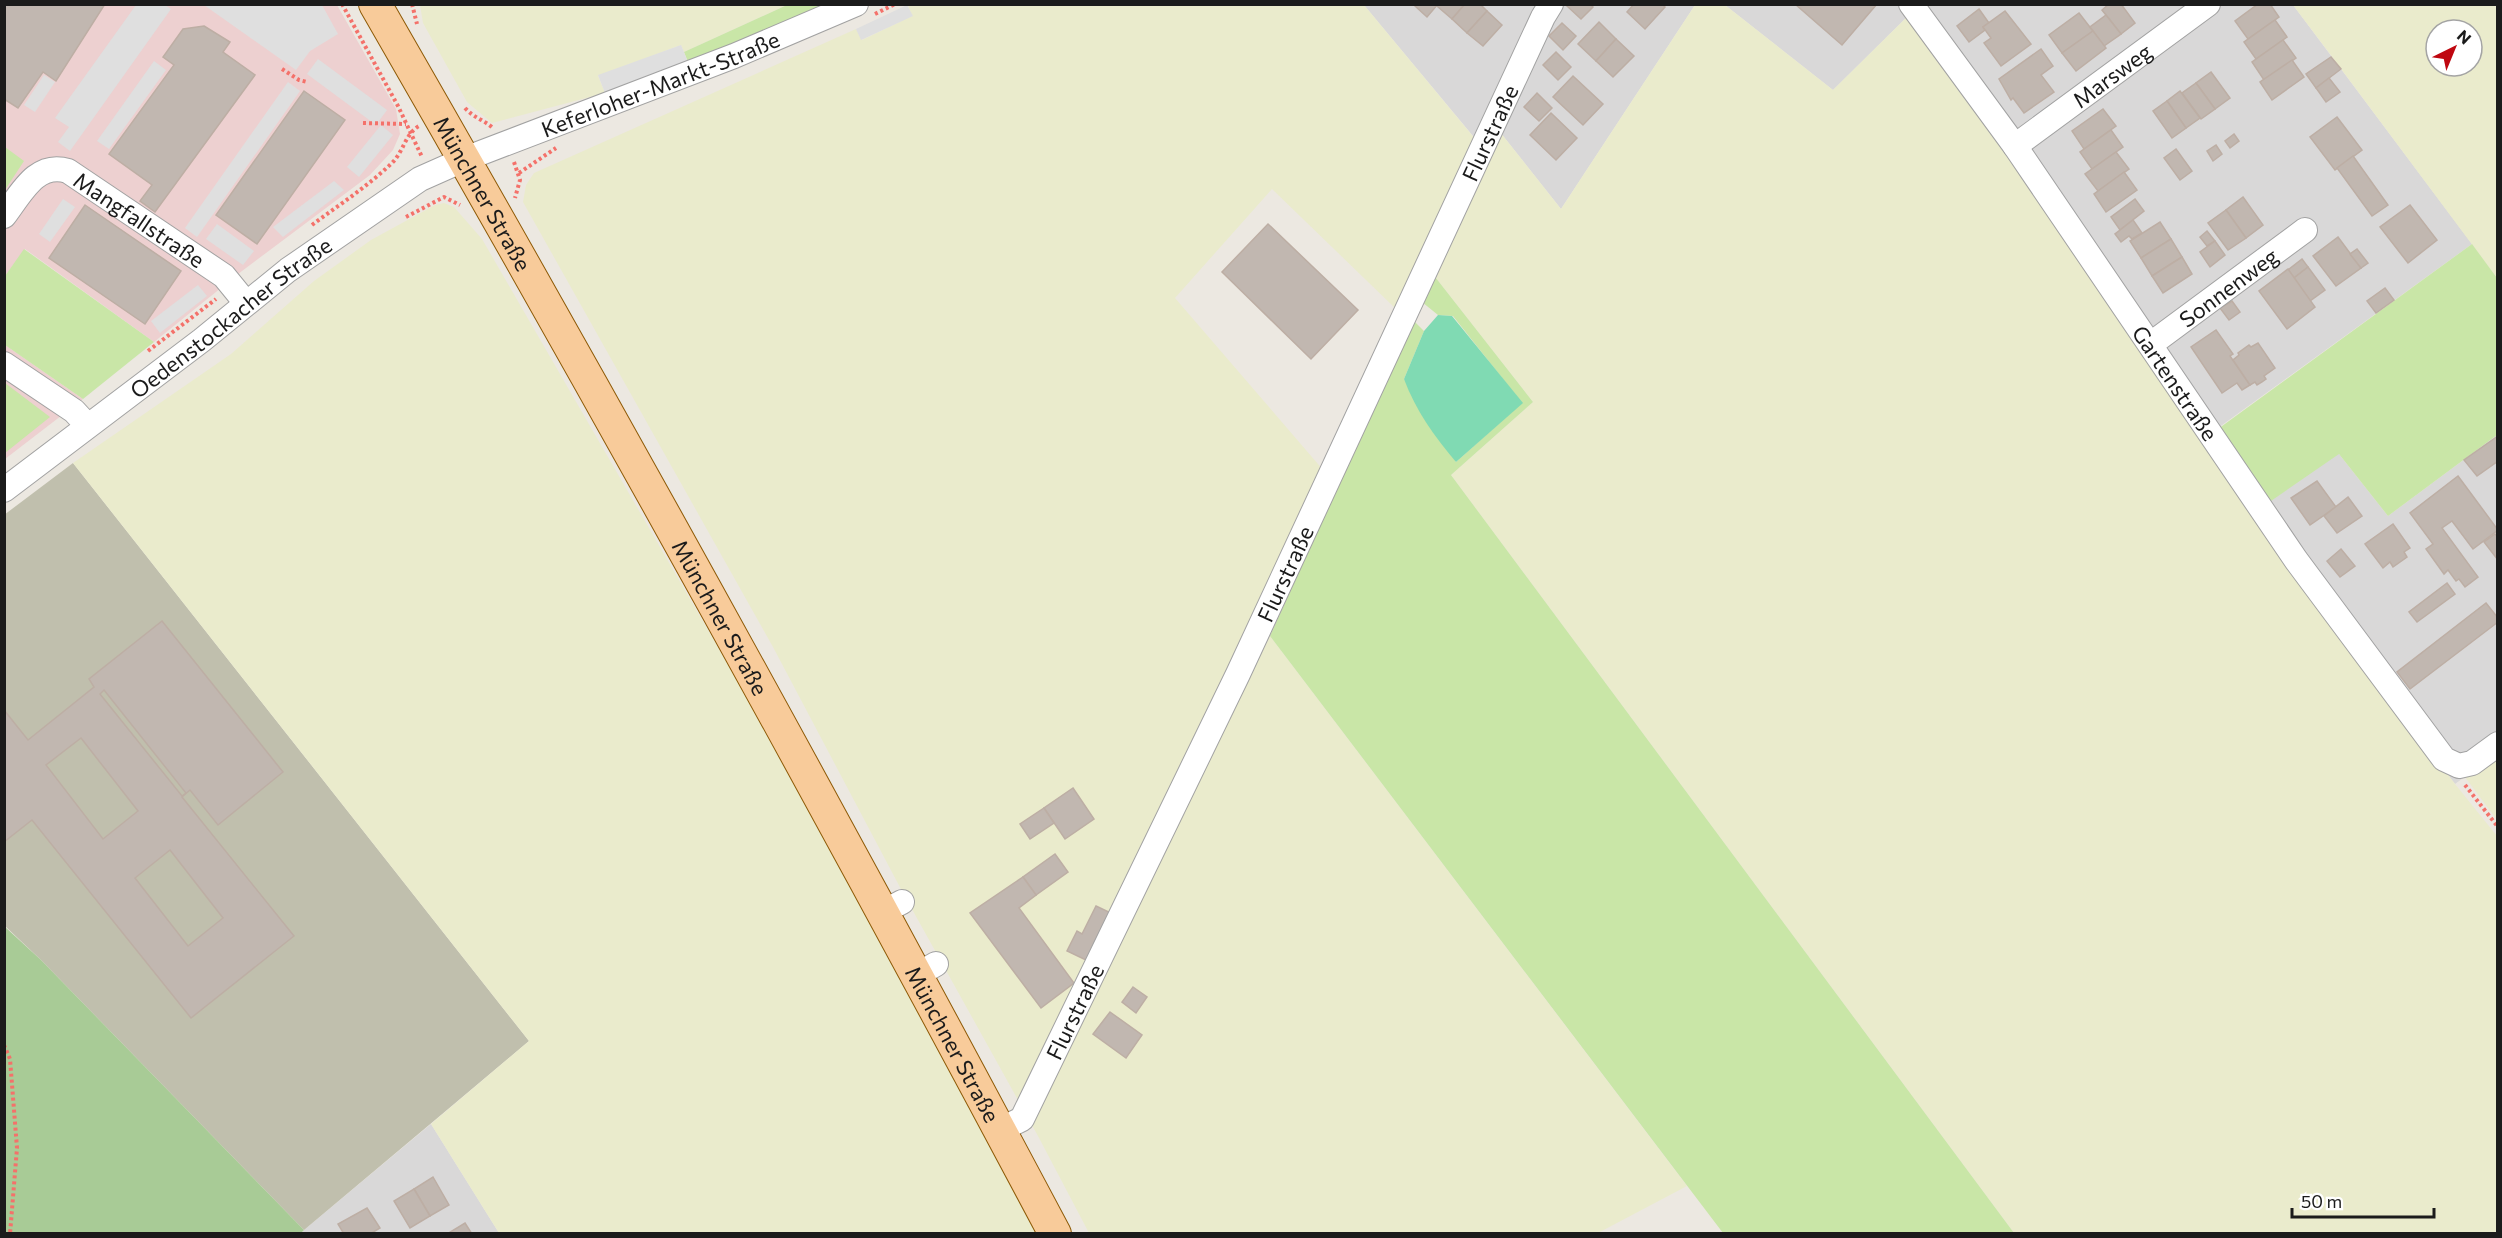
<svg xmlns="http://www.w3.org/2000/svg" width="2502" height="1238" font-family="Commissioner,sans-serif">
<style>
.residential{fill:#d9d8d8}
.commercial{fill:#edd0d0}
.construction{fill:#c0bfad}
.farmland{fill:#eaebcc;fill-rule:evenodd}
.grass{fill:#c9e6a7}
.forest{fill:#a8cb96}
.pitch{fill:#80dab3}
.parking{fill:#dfdfdf}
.building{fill:#c1b7b0;stroke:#bdaea4;stroke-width:1.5;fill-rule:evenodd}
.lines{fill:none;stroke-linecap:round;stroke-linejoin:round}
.minor-casing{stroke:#a2a2a2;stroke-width:26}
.major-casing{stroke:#8d5905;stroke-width:34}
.path{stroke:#f4716a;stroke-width:4;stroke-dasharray:3 3;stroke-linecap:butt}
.minor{stroke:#fff;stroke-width:24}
.major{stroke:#f8cb9a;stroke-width:32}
.labels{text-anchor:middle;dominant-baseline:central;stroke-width:5;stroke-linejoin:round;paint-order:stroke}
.street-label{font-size:22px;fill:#1b1b1b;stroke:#fff}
</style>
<rect width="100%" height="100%" fill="#ece8e1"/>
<g class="residential">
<path d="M 1364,5 L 1695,5 L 1561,209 L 1500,132 L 1488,154 Z"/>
<path d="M 1725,5 L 2293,5 L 2472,244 L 2218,428 L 2339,454 L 2388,516 L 2497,435 L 2497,753 L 2455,784 L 2290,566 L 1909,15 L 1833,90 Z"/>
<path d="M 431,1124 L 499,1233 L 301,1234 L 304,1230 Z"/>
</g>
<g class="commercial">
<path d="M 5,5 L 337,5 L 396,109 L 400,134 L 393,150 L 370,175 L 242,271 L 154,342 L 25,249 L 5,276 Z"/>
<path d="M 5,345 L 83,399 L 5,459 Z"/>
</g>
<path class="construction" d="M 73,463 L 529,1041 L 304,1230 L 41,960 L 5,926 L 4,515 Z"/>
<g class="farmland">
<path d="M 420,5 L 787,5 L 684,52 L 681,45 L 598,76 L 605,93 L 492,123 L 467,102 L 423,23 Z"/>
<path d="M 908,5 L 1364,5 L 1476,140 L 1397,310 L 1272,189 L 1175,298 L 1324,471 L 1233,671 L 1128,871 L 1143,892 L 1270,636 L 1687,1186 L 1598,1233 L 1089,1233 L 1038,1136 L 903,893 L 773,647 L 523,202 L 526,185 L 534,173 L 856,29 L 862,40 L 912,16 Z"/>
<path d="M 1695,5 L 1725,5 L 1833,90 L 1909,15 L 2043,199 L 2290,566 L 2455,784 L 2497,836 L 2497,1233 L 2014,1233 L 1451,475 L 1533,402 L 1432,273 L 1500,132 L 1561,209 Z"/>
<path d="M 2293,5 L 2497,5 L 2497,278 L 2330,54 ZM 2436,30 L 2472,30 L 2472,66 L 2436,66 Z"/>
<path d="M 444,203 L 454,207 L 482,239 L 827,836 L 1041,1233 L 499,1233 L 431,1124 L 529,1041 L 73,463 L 231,354 L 314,281 L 371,240 L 435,205 Z"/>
<path d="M 2497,753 L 2497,820 L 2465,777 Z"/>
</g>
<g class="grass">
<path d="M 787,5 L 831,5 L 688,62 L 684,52 Z"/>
<path d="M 5,147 L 24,161 L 5,190 Z"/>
<path d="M 2472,244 L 2497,278 L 2497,435 L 2388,516 L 2339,454 L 2268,503 L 2218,429 Z"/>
<path d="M 24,249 L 154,342 L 83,399 L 5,345 L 5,276 Z"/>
<path d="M 1432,273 L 1533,402 L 1451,475 L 2014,1233 L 1723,1233 L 1270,636 L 1413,320 L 1424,331 L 1404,379 L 1456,462 L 1522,403 L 1453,316 L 1438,315 L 1422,302 Z"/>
<path d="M 5,383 L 50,417 L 5,453 Z"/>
</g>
<path class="forest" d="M 4,926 L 41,960 L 304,1230 L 301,1233 L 5,1233 Z"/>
<path class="pitch" d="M 1438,315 L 1452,316 L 1523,403 L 1456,462 C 1434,436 1416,411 1404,379 L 1424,331 Z"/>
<g class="parking">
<path d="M 136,5 L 165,5 L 171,9 L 70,151 L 58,142 L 69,127 L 55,118 Z"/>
<path d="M 204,5 L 322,5 L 338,34 L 310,51 L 296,70 Z"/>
<path d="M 907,5 L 913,16 L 861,40 L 856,29 Z"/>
<path d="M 681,45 L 688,62 L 605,93 L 598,75 Z"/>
<path d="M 318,59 L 387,110 L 376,125 L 307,74 Z"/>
<path d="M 154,61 L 166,70 L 109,149 L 97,141 Z"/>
<path d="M 44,75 L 55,82 L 35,112 L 24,105 Z"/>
<path d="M 288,82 L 300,91 L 197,237 L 185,228 Z"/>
<path d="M 381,125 L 393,135 L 359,177 L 347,167 Z"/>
<path d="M 334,181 L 344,190 L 283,237 L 273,227 Z"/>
<path d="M 63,199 L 75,207 L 50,242 L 39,234 Z"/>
<path d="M 217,224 L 254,251 L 243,265 L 206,239 Z"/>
<path d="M 198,285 L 207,296 L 160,333 L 151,321 Z"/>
</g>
<g class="building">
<path d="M 4,4 L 105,4 L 56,81 L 43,72 L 18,108 L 4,99 Z"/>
<path d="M 1417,4 L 1438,4 L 1427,17 L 1415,6 Z"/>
<path d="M 1438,4 L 1465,4 L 1452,19 L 1437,6 Z"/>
<path d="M 1465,4 L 1480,4 L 1487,11 L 1467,33 L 1452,19 Z"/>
<path d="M 1569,4 L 1590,4 L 1593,7 L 1581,19 L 1567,6 Z"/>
<path d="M 1634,4 L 1662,4 L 1665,7 L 1645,29 L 1627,12 Z"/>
<path d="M 1795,4 L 1877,4 L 1842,45 Z"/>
<path d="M 2109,4 L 2121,4 L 2135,23 L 2121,34 L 2102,10 Z"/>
<path d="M 2258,4 L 2270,4 L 2279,17 L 2248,39 L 2235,21 Z"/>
<path d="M 1979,9 L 1989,23 L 1983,27 L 1985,30 L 1969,42 L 1957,26 Z"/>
<path d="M 1487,11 L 1502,25 L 1483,46 L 1467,33 Z"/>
<path d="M 2005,11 L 2031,44 L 2001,66 L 1984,43 L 1991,38 L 1983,27 Z"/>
<path d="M 2079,13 L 2093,31 L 2062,53 L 2049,35 Z"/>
<path d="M 2106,15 L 2121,34 L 2104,46 L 2090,27 Z"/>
<path d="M 2275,20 L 2287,37 L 2256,59 L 2244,42 Z"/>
<path d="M 1599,22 L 1616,39 L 1596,61 L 1578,44 Z"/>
<path d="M 1562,23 L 1576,36 L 1563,50 L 1549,36 Z"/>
<path d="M 204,26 L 230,42 L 223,52 L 255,75 L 155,212 L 140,201 L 152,185 L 109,154 L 174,65 L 163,57 L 183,29 Z"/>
<path d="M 2093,31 L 2106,48 L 2076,71 L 2062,53 Z"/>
<path d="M 1616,39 L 1634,56 L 1613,77 L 1596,61 Z"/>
<path d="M 2283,40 L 2296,58 L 2264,80 L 2252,62 Z"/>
<path d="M 2041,49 L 2053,66 L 2041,75 L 2054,92 L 2024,113 L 2013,98 L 2011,100 L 1999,79 Z"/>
<path d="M 1556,52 L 1571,67 L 1558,80 L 1543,65 Z"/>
<path d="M 2331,57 L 2341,69 L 2316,88 L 2306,74 Z"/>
<path d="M 2292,60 L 2304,77 L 2272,100 L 2260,82 Z"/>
<path d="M 2211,72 L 2230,98 L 2215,109 L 2196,83 Z"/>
<path d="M 1573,76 L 1603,104 L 1583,125 L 1553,97 Z"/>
<path d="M 2329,78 L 2340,92 L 2326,102 L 2316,88 Z"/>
<path d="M 2196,83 L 2215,109 L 2201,119 L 2182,93 Z"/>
<path d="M 304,91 L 345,120 L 257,244 L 216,215 Z"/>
<path d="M 2180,91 L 2200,118 L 2186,128 L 2167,101 Z"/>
<path d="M 1537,93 L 1552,108 L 1539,121 L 1524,107 Z"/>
<path d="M 2167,101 L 2186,128 L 2172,138 L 2153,111 Z"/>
<path d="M 2103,109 L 2116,126 L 2084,149 L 2072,131 Z"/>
<path d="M 1551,113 L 1577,138 L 1556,160 L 1530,135 Z"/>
<path d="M 2337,117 L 2362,150 L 2335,170 L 2310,137 Z"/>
<path d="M 2111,130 L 2123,147 L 2092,169 L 2080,152 Z"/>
<path d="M 2234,134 L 2239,141 L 2230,148 L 2225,141 Z"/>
<path d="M 2216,145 L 2222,154 L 2213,161 L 2207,151 Z"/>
<path d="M 2176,149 L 2192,171 L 2180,180 L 2164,158 Z"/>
<path d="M 2116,152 L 2129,169 L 2098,191 L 2085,174 Z"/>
<path d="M 2353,156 L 2388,205 L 2372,216 L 2337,168 Z"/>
<path d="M 2124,172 L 2137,190 L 2106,212 L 2094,194 Z"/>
<path d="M 2243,197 L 2263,225 L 2246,238 L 2226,210 Z"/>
<path d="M 2135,199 L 2144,211 L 2120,230 L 2111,217 Z"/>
<path d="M 85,205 L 181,271 L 145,324 L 49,258 Z"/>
<path d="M 2410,205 L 2437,240 L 2408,263 L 2380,227 Z"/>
<path d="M 2226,210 L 2246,238 L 2228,250 L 2208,223 Z"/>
<path d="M 2133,220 L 2142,233 L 2132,239 L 2129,236 L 2121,242 L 2115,234 Z"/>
<path d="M 2160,222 L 2171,239 L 2141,258 L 2130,241 Z"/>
<path d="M 1268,224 L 1358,310 L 1311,359 L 1222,272 Z"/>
<path d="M 2207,231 L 2215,241 L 2207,246 L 2200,237 Z"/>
<path d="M 2338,237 L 2361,268 L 2336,286 L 2313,256 Z"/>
<path d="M 2171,239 L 2182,257 L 2152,276 L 2141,258 Z"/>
<path d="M 2215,241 L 2225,255 L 2210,267 L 2200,252 Z"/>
<path d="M 2357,249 L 2368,263 L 2361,268 L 2350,254 Z"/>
<path d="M 2182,257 L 2192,274 L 2163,293 L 2152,276 Z"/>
<path d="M 2302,259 L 2308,267 L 2294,278 L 2288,270 Z"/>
<path d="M 2308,267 L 2325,290 L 2310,301 L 2294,278 Z"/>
<path d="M 2288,269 L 2315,307 L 2287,329 L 2259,291 Z"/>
<path d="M 2385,288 L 2394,300 L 2376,313 L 2367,301 Z"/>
<path d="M 2232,301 L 2240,312 L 2229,320 L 2220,308 Z"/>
<path d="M 2216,330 L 2233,354 L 2230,356 L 2250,385 L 2242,390 L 2237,383 L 2222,393 L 2191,347 Z"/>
<path d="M 2258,343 L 2275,368 L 2264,376 L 2266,379 L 2262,382 L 2257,385 L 2255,382 L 2250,385 L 2233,360 L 2239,355 L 2238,353 L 2249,345 L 2251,347 Z"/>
<path d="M 2498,436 L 2498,461 L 2477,476 L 2464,460 Z"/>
<path d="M 2458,476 L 2498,530 L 2473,549 L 2452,521 L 2442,528 L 2478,577 L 2465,587 L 2459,579 L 2456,581 L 2448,570 L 2444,574 L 2426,549 L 2433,544 L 2410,513 Z"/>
<path d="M 2317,481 L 2336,507 L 2310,525 L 2291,498 Z"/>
<path d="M 2348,497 L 2362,516 L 2337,533 L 2324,516 Z"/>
<path d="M 2393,524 L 2410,548 L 2404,552 L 2407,557 L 2393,567 L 2390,562 L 2383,568 L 2365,544 Z"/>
<path d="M 2495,534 L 2498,537 L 2498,560 L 2484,542 Z"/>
<path d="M 2341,549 L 2355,566 L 2340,577 L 2327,561 Z"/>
<path d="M 2447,583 L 2455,594 L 2417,622 L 2409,612 Z"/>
<path d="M 2486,603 L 2498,618 L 2498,622 L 2410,689 L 2397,672 Z"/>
<path d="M 162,621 L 283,772 L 218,825 L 190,790 L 182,797 L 294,936 L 191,1018 L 32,820 L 4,842 L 4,710 L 28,740 L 94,687 L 89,679 ZM 104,690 L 186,793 L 182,796 L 100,694 ZM 81,738 L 138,811 L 103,839 L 46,765 ZM 170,850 L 223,918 L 188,946 L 135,878 Z"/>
<path d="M 1073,788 L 1094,819 L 1065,839 L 1044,808 Z"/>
<path d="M 1044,808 L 1054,823 L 1030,839 L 1020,824 Z"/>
<path d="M 1055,854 L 1068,872 L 1036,895 L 1023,877 Z"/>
<path d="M 1023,877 L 1036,895 L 1019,908 L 1074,983 L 1041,1008 L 970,913 Z"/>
<path d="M 1096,906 L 1111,913 L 1088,961 L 1067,951 L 1077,931 L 1082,934 Z"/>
<path d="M 1133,987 L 1147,997 L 1136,1013 L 1122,1002 Z"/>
<path d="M 1110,1012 L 1142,1035 L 1126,1058 L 1093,1034 Z"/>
<path d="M 433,1177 L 449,1205 L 430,1216 L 414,1189 Z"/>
<path d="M 414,1189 L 430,1216 L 410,1228 L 394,1201 Z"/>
<path d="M 367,1208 L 380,1228 L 370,1234 L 344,1234 L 338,1224 Z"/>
<path d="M 465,1223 L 472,1234 L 447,1234 Z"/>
</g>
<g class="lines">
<g class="minor-casing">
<g id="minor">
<path id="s1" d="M 1911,4 L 2015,146 L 2296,560 L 2444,759 L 2459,766 L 2472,763 L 2498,744"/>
<path id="s2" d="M 2015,146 L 2208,4"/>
<path id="s3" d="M 4,216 C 21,194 36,161 68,171 L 224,276 L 246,303"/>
<path id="s4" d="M 2151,344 L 2305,230"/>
<path d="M 4,364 L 74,411 L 87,425"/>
<path id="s5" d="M 4,490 L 202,340 L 288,270 L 420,179 L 465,159 L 734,56 L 856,4"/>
<path d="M 883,912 L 902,902"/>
<path d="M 917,975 L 936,964"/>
<path id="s6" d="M 1000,1130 L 1022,1119 L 1238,674 L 1543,17 L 1551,4"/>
</g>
</g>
<g class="major-casing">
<g id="major">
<path id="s7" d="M 375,4 C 609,410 835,820 1055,1234"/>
</g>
</g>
<g class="path">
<path d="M 342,4 L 398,106 L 422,157"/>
<path d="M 412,4 L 417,24"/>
<path d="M 875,14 L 895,4"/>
<path d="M 282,69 L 299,80 L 307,82"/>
<path d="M 465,108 C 474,118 484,120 493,128"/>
<path d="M 363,123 L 406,124"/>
<path d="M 514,162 L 520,180 L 515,198"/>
<path d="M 519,173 L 556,148"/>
<path d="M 406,217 L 444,197 L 460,205"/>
<path d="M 312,225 C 339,205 368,186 392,163 C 404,151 405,134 419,126"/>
<path d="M 148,351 L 216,299"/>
<path d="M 2465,785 L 2498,827"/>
<path d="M 4,1045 L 10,1059 L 17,1148 L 10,1234"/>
</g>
<use href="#minor" class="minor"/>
<use href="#major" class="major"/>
</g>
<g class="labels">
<g class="street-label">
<text stroke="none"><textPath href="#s2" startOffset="120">Marsweg</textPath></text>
<text stroke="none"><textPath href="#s5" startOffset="778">Keferloher-Markt-Straße</textPath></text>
<text stroke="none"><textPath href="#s6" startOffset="1116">Flurstraße</textPath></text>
<text stroke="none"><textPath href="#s7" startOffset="218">Münchner Straße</textPath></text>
<text stroke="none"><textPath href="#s3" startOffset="171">Mangfallstraße</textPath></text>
<text stroke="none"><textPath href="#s4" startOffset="96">Sonnenweg</textPath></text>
<text stroke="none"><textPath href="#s5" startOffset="285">Oedenstockacher Straße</textPath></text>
<text stroke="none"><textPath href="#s1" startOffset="462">Gartenstraße</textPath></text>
<text stroke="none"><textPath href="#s6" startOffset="630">Flurstraße</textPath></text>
<text stroke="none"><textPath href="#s7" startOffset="704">Münchner Straße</textPath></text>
<text stroke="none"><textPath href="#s6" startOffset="144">Flurstraße</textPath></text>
<text stroke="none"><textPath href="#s7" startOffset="1190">Münchner Straße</textPath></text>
</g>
</g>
<rect width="2502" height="1238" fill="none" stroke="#1b1b1b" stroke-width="12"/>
<g transform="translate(2454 48) rotate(43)"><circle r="28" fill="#ffffff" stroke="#a4a4a4" stroke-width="1.5"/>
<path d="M0-4.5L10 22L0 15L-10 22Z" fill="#bf0710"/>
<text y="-9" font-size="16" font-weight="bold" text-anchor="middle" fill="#1b1b1b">N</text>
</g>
<path d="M2292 1208v9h142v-9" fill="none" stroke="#1b1b1b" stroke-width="3"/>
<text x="2301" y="1208" font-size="18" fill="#1b1b1b" stroke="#ffffff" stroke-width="4.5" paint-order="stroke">50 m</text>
</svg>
